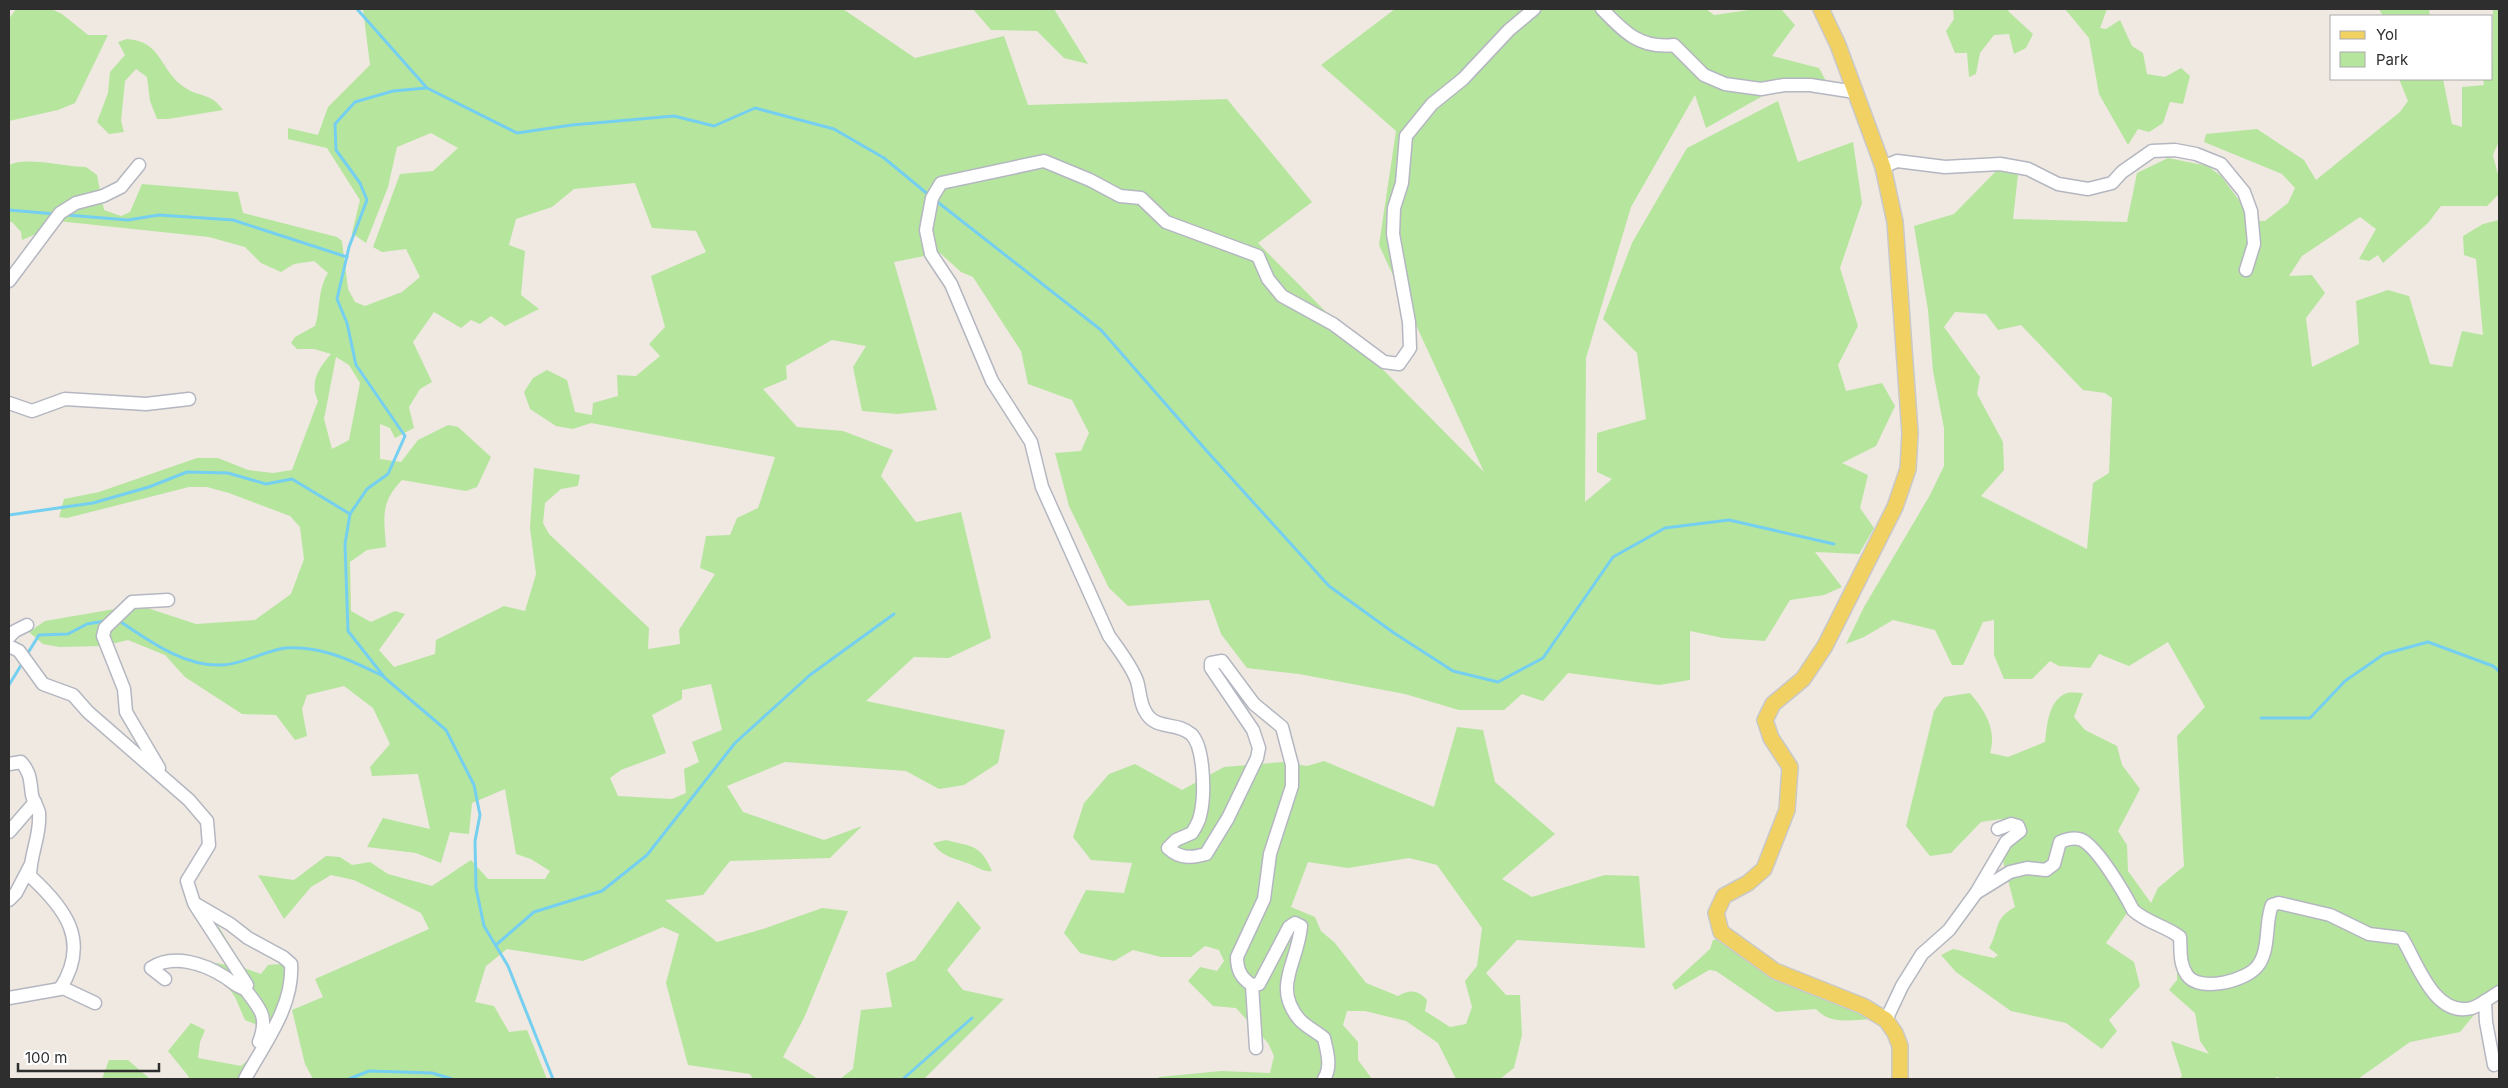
<svg xmlns="http://www.w3.org/2000/svg" width="2508" height="1088" font-family="Inter,sans-serif">
<style>
.green{fill:#b6e59e;fill-rule:evenodd}
.lines{fill:none;stroke-linecap:round;stroke-linejoin:round}
.stream{stroke:#75cff0;stroke-width:3}
.minor-casing{stroke:#b4b7c1;stroke-width:15}
.major-casing{stroke:#c9c9c9;stroke-width:18}
.minor{stroke:#fff;stroke-width:12}
.major{stroke:#f2d163;stroke-width:15}
</style>
<rect width="100%" height="100%" fill="#efe9e1"/>
<g class="green">
<path d="M 16,9 L 51,9 L 62,14 L 88,35 L 108,35 L 75,103 L 58,110 L 9,121 L 9,19 Z"/>
<path d="M 363,9 L 843,9 L 915,58 L 1004,36 L 1028,105 L 1227,99 L 1312,202 L 1258,243 L 1484,472 L 1379,245 L 1396,131 L 1321,65 L 1395,9 L 1706,9 L 1714,15 L 1756,9 L 1781,9 L 1795,25 L 1772,56 L 1819,68 L 1826,81 L 1775,89 L 1706,128 L 1695,95 L 1631,207 L 1586,358 L 1585,502 L 1612,479 L 1597,472 L 1597,433 L 1646,419 L 1637,353 L 1603,319 L 1632,243 L 1687,148 L 1778,101 L 1798,162 L 1853,142 L 1862,203 L 1840,268 L 1858,326 L 1838,365 L 1846,391 L 1882,383 L 1895,406 L 1876,446 L 1842,463 L 1868,475 L 1860,508 L 1874,528 L 1859,554 L 1815,552 L 1842,587 L 1824,595 L 1790,600 L 1765,641 L 1723,638 L 1690,631 L 1690,680 L 1659,685 L 1568,673 L 1543,701 L 1522,694 L 1504,710 L 1459,710 L 1405,694 L 1299,674 L 1247,668 L 1221,634 L 1209,600 L 1128,606 L 1109,588 L 1069,506 L 1055,453 L 1081,451 L 1089,433 L 1072,400 L 1028,384 L 1021,351 L 973,277 L 961,272 L 940,253 L 894,262 L 937,410 L 897,414 L 862,411 L 853,367 L 866,346 L 832,340 L 786,366 L 787,379 L 763,389 L 797,427 L 843,431 L 893,450 L 881,476 L 916,522 L 961,512 L 991,638 L 949,658 L 914,657 L 866,701 L 1005,730 L 998,763 L 964,785 L 939,789 L 906,771 L 785,762 L 727,786 L 743,812 L 824,840 L 862,826 L 830,858 L 730,861 L 703,895 L 665,900 L 717,942 L 763,929 L 822,908 L 848,911 L 804,1018 L 783,1057 L 818,1079 L 753,1079 L 750,1074 L 688,1065 L 666,983 L 679,934 L 663,927 L 583,961 L 507,949 L 486,966 L 475,1002 L 494,1006 L 509,1032 L 527,1030 L 547,1079 L 313,1079 L 305,1064 L 292,1010 L 323,997 L 315,979 L 429,929 L 421,913 L 354,880 L 331,875 L 311,887 L 284,919 L 258,875 L 294,880 L 326,856 L 340,857 L 352,865 L 370,862 L 388,874 L 432,886 L 471,860 L 488,879 L 545,879 L 550,871 L 531,859 L 516,854 L 505,789 L 472,803 L 469,834 L 450,832 L 441,863 L 416,853 L 367,847 L 383,818 L 430,829 L 418,774 L 372,776 L 370,767 L 390,744 L 373,708 L 344,686 L 307,695 L 302,709 L 307,736 L 295,740 L 276,715 L 242,714 L 185,677 L 165,655 L 128,640 L 103,646 L 59,647 L 43,644 L 29,632 L 45,621 L 138,605 L 196,624 L 255,620 L 291,594 L 304,559 L 300,527 L 290,516 L 229,493 L 207,487 L 189,487 L 67,518 L 59,517 L 64,499 L 99,492 L 197,458 L 218,458 L 248,470 L 273,473 L 292,470 L 318,401 C 309,382 319,368 331,354 L 314,349 L 297,349 L 291,343 L 295,337 L 315,326 C 321,308 317,291 328,273 L 314,261 L 294,264 L 281,272 L 261,263 L 245,247 L 209,237 L 48,220 L 36,234 L 22,240 L 21,232 L 12,222 L 9,222 L 9,165 C 26,156 65,167 86,167 L 97,175 L 104,210 L 121,216 L 130,212 L 142,184 L 238,192 L 243,213 L 337,237 L 342,241 L 348,289 L 355,302 L 365,306 L 402,292 L 420,277 L 406,249 L 382,252 L 373,247 L 400,174 L 433,171 L 458,148 L 431,133 L 397,147 L 388,187 L 366,243 L 352,233 L 360,200 L 327,148 L 288,139 L 288,128 L 318,135 L 328,107 L 370,65 ZM 635,183 L 652,228 L 696,231 L 706,252 L 651,276 L 665,327 L 649,344 L 660,356 L 636,376 L 617,375 L 618,396 L 593,403 L 592,415 L 575,412 L 567,380 L 547,370 L 533,378 L 524,392 L 530,409 L 556,426 L 573,429 L 591,423 L 775,457 L 758,508 L 737,518 L 730,535 L 706,536 L 700,568 L 715,574 L 679,630 L 680,644 L 648,649 L 649,628 L 549,534 L 543,523 L 545,503 L 561,489 L 578,486 L 580,475 L 534,468 L 530,528 L 536,574 L 525,611 L 504,606 L 436,640 L 435,654 L 394,667 L 379,650 L 405,614 L 395,611 L 371,622 L 351,611 L 350,562 L 367,550 L 386,547 C 384,517 380,503 402,480 L 466,491 L 477,487 L 491,457 L 458,427 L 448,425 L 418,440 L 401,462 L 380,459 L 380,424 L 390,428 L 395,438 L 414,428 L 409,407 L 420,389 L 432,382 L 413,342 L 434,312 L 461,328 L 471,320 L 480,324 L 491,316 L 505,326 L 539,309 L 521,295 L 525,251 L 509,245 L 516,219 L 552,207 L 574,189 ZM 336,357 L 349,365 L 360,383 L 349,440 L 332,449 L 324,419 ZM 711,684 L 722,730 L 692,742 L 699,762 L 684,769 L 686,793 L 672,799 L 618,796 L 610,778 L 621,770 L 666,753 L 652,715 L 682,699 L 682,690 Z"/>
<path d="M 973,9 L 1054,9 L 1088,64 L 1064,58 L 1037,31 L 991,30 Z"/>
<path d="M 1953,9 L 2008,9 L 2009,12 L 2033,34 L 2026,48 L 2014,54 L 2009,34 L 1994,35 L 1980,53 L 1976,74 L 1969,77 L 1967,53 L 1955,53 L 1946,31 L 1954,19 Z"/>
<path d="M 2065,9 L 2107,9 L 2100,28 L 2106,29 L 2120,20 L 2132,46 L 2143,53 L 2147,74 L 2165,77 L 2181,68 L 2190,76 L 2183,104 L 2170,102 L 2163,123 L 2149,132 L 2138,129 L 2128,145 L 2099,94 L 2089,38 Z"/>
<path d="M 2379,9 L 2429,9 L 2430,16 L 2383,16 Z"/>
<path d="M 2493,9 L 2499,9 L 2499,141 L 2493,155 L 2499,179 L 2499,194 L 2487,206 L 2441,206 L 2428,223 L 2383,263 L 2378,255 L 2369,261 L 2359,259 L 2376,229 L 2360,217 L 2302,256 L 2289,276 L 2312,275 L 2325,293 L 2306,318 L 2312,367 L 2359,344 L 2356,301 L 2388,290 L 2409,296 L 2430,364 L 2452,367 L 2462,331 L 2483,335 L 2476,259 L 2464,255 L 2463,236 L 2483,224 L 2499,220 L 2499,985 L 2490,990 L 2479,1009 L 2460,1032 L 2410,1042 L 2358,1079 L 2283,1079 L 2277,1077 L 2273,1079 L 2179,1079 L 2182,1076 L 2171,1041 L 2209,1054 L 2200,1041 L 2195,1013 L 2169,990 L 2177,980 L 2177,928 L 2145,916 L 2127,913 L 2106,943 L 2134,962 L 2140,986 L 2109,1020 L 2117,1031 L 2102,1049 L 2066,1023 L 2011,1011 L 1956,972 L 1941,955 L 1953,949 L 1994,958 L 1998,955 L 1989,948 C 2000,929 1993,919 2015,907 L 2002,857 L 2022,824 L 2001,819 L 1981,822 L 1951,853 L 1930,856 L 1906,826 L 1934,711 L 1944,697 L 1970,693 C 1985,711 1997,729 1990,753 L 2008,757 L 2045,742 C 2047,726 2048,700 2067,693 C 2071,692 2079,693 2083,693 L 2074,717 L 2085,730 L 2117,746 L 2122,765 L 2140,789 L 2118,831 L 2127,845 L 2128,871 L 2151,903 L 2158,888 L 2184,866 L 2177,736 L 2205,707 L 2168,642 L 2129,666 L 2099,654 L 2090,668 L 2059,666 L 2050,661 L 2032,679 L 2004,679 L 1994,655 L 1994,620 L 1983,622 L 1963,665 L 1952,665 L 1935,630 L 1893,620 L 1864,637 L 1846,644 L 1864,607 L 1930,495 L 1944,466 L 1944,428 L 1933,371 L 1928,310 L 1914,226 L 1954,214 L 1999,168 L 2018,175 L 2013,219 L 2127,222 L 2137,173 L 2168,158 L 2208,166 L 2221,176 L 2239,200 L 2248,221 L 2265,221 L 2288,203 L 2295,188 L 2282,174 L 2204,142 L 2206,134 L 2257,129 L 2304,160 L 2316,180 L 2400,112 L 2408,101 L 2399,79 L 2443,79 L 2452,124 L 2462,127 L 2462,87 L 2484,85 L 2483,79 L 2492,79 ZM 1955,312 L 1986,314 L 1998,330 L 2021,325 L 2083,390 L 2105,393 L 2112,398 L 2109,473 L 2093,483 L 2087,549 L 1981,496 L 2004,470 L 2003,442 L 1977,394 L 1980,377 L 1944,327 Z"/>
<path d="M 127,39 C 162,41 160,71 184,87 C 199,98 211,92 223,110 L 168,119 L 157,119 L 150,101 L 147,77 L 136,69 L 125,81 L 121,121 L 124,132 L 109,134 L 97,122 L 108,93 L 110,72 L 125,55 L 118,42 Z"/>
<path d="M 1457,727 L 1483,730 L 1495,782 L 1555,834 L 1502,879 L 1532,897 L 1605,875 L 1639,876 L 1645,948 L 1517,940 L 1486,973 L 1506,995 L 1520,995 L 1522,1035 L 1514,1068 L 1500,1079 L 1456,1079 L 1438,1043 L 1406,1021 L 1365,1011 L 1347,1011 L 1343,1025 L 1358,1042 L 1358,1060 L 1372,1079 L 1158,1079 L 1159,1077 L 1221,1071 L 1270,1073 L 1274,1056 L 1268,1043 L 1236,1008 L 1213,1006 L 1188,981 L 1200,967 L 1217,971 L 1224,961 L 1219,950 L 1205,946 L 1191,957 L 1161,957 L 1133,950 L 1114,961 L 1080,953 L 1064,933 L 1086,890 L 1124,893 L 1132,863 L 1091,860 L 1073,837 L 1084,803 L 1109,774 L 1135,764 L 1182,790 L 1224,767 L 1283,762 L 1307,766 L 1324,761 L 1434,807 ZM 1409,858 L 1437,865 L 1482,928 L 1477,966 L 1465,981 L 1472,1007 L 1466,1024 L 1450,1027 L 1425,1011 L 1427,1000 C 1418,990 1410,989 1398,996 L 1366,983 L 1335,943 L 1321,931 L 1315,917 L 1291,907 L 1308,862 L 1348,868 Z"/>
<path d="M 946,840 C 973,847 980,844 992,871 C 984,872 981,869 974,866 C 958,858 943,859 933,843 Z"/>
<path d="M 958,901 L 981,928 L 947,970 L 963,990 L 1004,999 L 924,1079 L 840,1079 L 853,1069 L 861,1010 L 892,1007 L 886,973 L 915,960 Z"/>
<path d="M 217,924 L 244,968 L 261,974 L 268,965 L 281,964 L 285,968 L 286,991 L 269,1030 L 245,1020 L 235,997 L 210,962 L 227,965 Z"/>
<path d="M 1722,938 L 1860,1011 L 1870,1019 C 1851,1020 1830,1025 1816,1009 L 1776,1012 L 1716,971 L 1709,970 L 1675,990 L 1672,984 L 1710,949 L 1713,940 Z"/>
<path d="M 191,1023 L 205,1030 L 200,1042 L 198,1058 L 241,1066 L 249,1059 L 238,1079 L 187,1079 L 189,1077 L 168,1051 Z"/>
<path d="M 109,1060 L 128,1060 L 150,1079 L 102,1079 Z"/>
</g>
<g class="lines">
<g class="stream">
<path d="M 357,9 L 427,88 L 517,133 L 572,125 L 674,116 L 714,126 L 755,108 L 834,129 L 884,158 L 930,196"/>
<path d="M 426,88 L 393,91 L 355,102 L 335,124 L 336,150 L 360,183 L 367,200 L 349,247 L 337,299 L 347,323 L 356,365 L 405,436 L 388,474 L 367,489 L 350,514 L 345,544 L 348,631 L 385,678 L 446,730 L 474,785 L 480,815 L 475,841 L 476,888 L 484,926 L 508,966 L 553,1079"/>
<path d="M 935,200 L 1101,330 L 1205,449 L 1329,586 L 1394,633 L 1453,671 L 1498,682 L 1543,658 L 1613,557 L 1665,528 L 1729,520 L 1834,544"/>
<path d="M 9,210 L 55,214"/>
<path d="M 67,215 L 128,220 L 159,215 L 233,220 L 347,257"/>
<path d="M 9,515 L 93,503 L 149,487 L 187,472 L 228,473 L 266,484 L 292,479 L 350,514"/>
<path d="M 118,620 C 148,640 184,667 222,665 C 244,664 264,651 285,648 C 321,645 352,661 383,676"/>
<path d="M 26,656 L 39,635 L 68,634 L 87,624 L 105,621"/>
<path d="M 9,685 L 23,662"/>
<path d="M 2261,718 L 2310,718 L 2345,681 L 2384,654 L 2428,642 L 2493,666 L 2499,671"/>
<path d="M 496,945 L 534,912 L 602,891 L 647,855 L 735,743 L 810,675 L 894,614"/>
<path d="M 349,1079 L 369,1071 L 432,1073 L 452,1079"/>
<path d="M 903,1079 L 972,1018"/>
</g>
<g class="minor-casing">
<g id="minor">
<path d="M 1602,9 C 1624,32 1640,49 1674,45 L 1704,75 L 1725,84 L 1761,89 L 1784,85 L 1810,85 L 1855,92"/>
<path d="M 1883,167 L 1897,161 L 1945,167 L 2000,164 L 2028,169 L 2058,184 L 2088,189 L 2112,183 L 2122,172 L 2152,151 L 2175,150 L 2196,154 L 2221,164 L 2244,192 L 2251,211 L 2254,244 L 2246,270"/>
<path d="M 9,281 L 60,213 L 76,203 L 103,196 L 121,187 L 139,165"/>
<path d="M 9,403 L 32,411 L 65,399 L 146,404 L 189,399"/>
<path d="M 9,637 L 15,631 L 27,625"/>
<path d="M 9,646 L 19,651 L 43,684 L 73,695 L 88,712 L 189,800 L 207,821 L 209,845 L 187,881 L 194,903 L 230,924 L 248,938 L 283,957 L 291,964 C 294,1006 264,1044 245,1079"/>
<path d="M 9,764 L 21,762 C 31,773 30,781 32,795 C 33,801 38,807 39,813 C 41,835 30,854 30,876 C 65,908 91,941 60,989 L 9,998"/>
<path d="M 159,768 L 126,712 L 124,689 L 103,636 L 105,628 L 132,602 L 168,600"/>
<path d="M 9,832 L 35,802"/>
<path d="M 1976,893 L 2006,842 L 2020,831 L 2018,826 L 2011,824 L 1998,829"/>
<path d="M 9,900 L 16,893 L 30,866"/>
<path d="M 165,979 L 151,968 C 173,953 205,964 225,977 C 232,982 237,987 245,989 L 247,985 L 195,905"/>
<path d="M 1252,985 L 1256,1048"/>
<path d="M 61,987 L 95,1003"/>
<path d="M 245,989 C 260,1009 269,1016 259,1042"/>
<path d="M 2485,1001 L 2486,1022 L 2494,1065"/>
<path d="M 1886,1020 L 1902,986 L 1922,954 L 1949,930 L 1976,893 L 2010,872 L 2027,868 L 2046,870 L 2054,864 L 2060,842 C 2067,839 2075,837 2082,840 C 2098,848 2125,894 2133,910 C 2147,923 2166,926 2180,937 C 2181,951 2179,963 2187,975 C 2199,993 2249,981 2259,964 C 2270,948 2265,921 2272,905 L 2279,903 L 2330,915 L 2369,934 L 2402,938 C 2417,962 2434,1018 2472,1008 C 2481,1005 2491,997 2499,992"/>
<path d="M 1324,1079 C 1332,1067 1327,1051 1324,1038 C 1317,1032 1305,1026 1299,1019 C 1272,986 1298,963 1301,926 L 1295,923 L 1289,927 L 1259,984 L 1252,985 C 1241,978 1237,970 1237,957 L 1264,899 L 1270,854 L 1292,786 L 1292,765 L 1282,727 L 1254,704 L 1222,661 L 1211,663 L 1211,668 L 1253,730 L 1259,748 L 1257,758 L 1228,818 L 1206,854 C 1192,858 1180,859 1168,848 L 1176,840 L 1192,833 C 1195,828 1199,822 1200,816 C 1205,798 1205,747 1191,734 C 1176,721 1155,731 1145,711 C 1140,703 1140,691 1137,681 C 1131,665 1119,650 1109,636 L 1042,487 L 1031,442 L 992,381 L 951,284 L 931,254 L 926,230 L 932,198 L 941,183 L 1044,161 L 1090,180 L 1120,196 L 1141,198 L 1166,222 L 1258,256 L 1268,279 L 1282,296 L 1333,324 L 1384,362 L 1399,364 L 1410,348 L 1409,322 L 1393,234 L 1394,208 L 1402,183 L 1406,136 L 1432,104 L 1463,79 L 1509,30 L 1534,9"/>
</g>
</g>
<g class="major-casing">
<path id="major" d="M 1821,9 L 1838,45 L 1883,167 L 1895,222 L 1910,433 L 1908,469 L 1895,507 L 1825,646 L 1803,679 L 1773,704 L 1765,720 L 1771,738 L 1790,767 L 1787,810 L 1764,869 L 1748,883 L 1724,896 L 1716,913 L 1721,932 L 1775,971 L 1863,1006 L 1886,1020 L 1895,1033 L 1900,1046 L 1900,1079"/>
</g>
<use href="#minor" class="minor"/>
<use href="#major" class="major"/>
</g>
<rect width="2508" height="1088" fill="none" stroke="#2e2e2e" stroke-width="20"/>
<rect x="2330" y="15" width="162" height="65" fill="#ffffff" stroke="#ababab"/>
<rect x="2340" y="31" width="25" height="8" fill="#f2d163" stroke="#ababab"/>
<text x="2376" y="40" font-size="15" fill="#2e2e2e">Yol</text>
<rect x="2340" y="52" width="25" height="15" fill="#b6e59e" stroke="#ababab"/>
<text x="2376" y="65" font-size="15" fill="#2e2e2e">Park</text>
<path d="M18 1063v8h141v-8" fill="none" stroke="#2e2e2e" stroke-width="2.5"/>
<text x="25" y="1063" font-size="15" fill="#2e2e2e" stroke="#ffffff" stroke-width="4" paint-order="stroke">100 m</text>
</svg>
